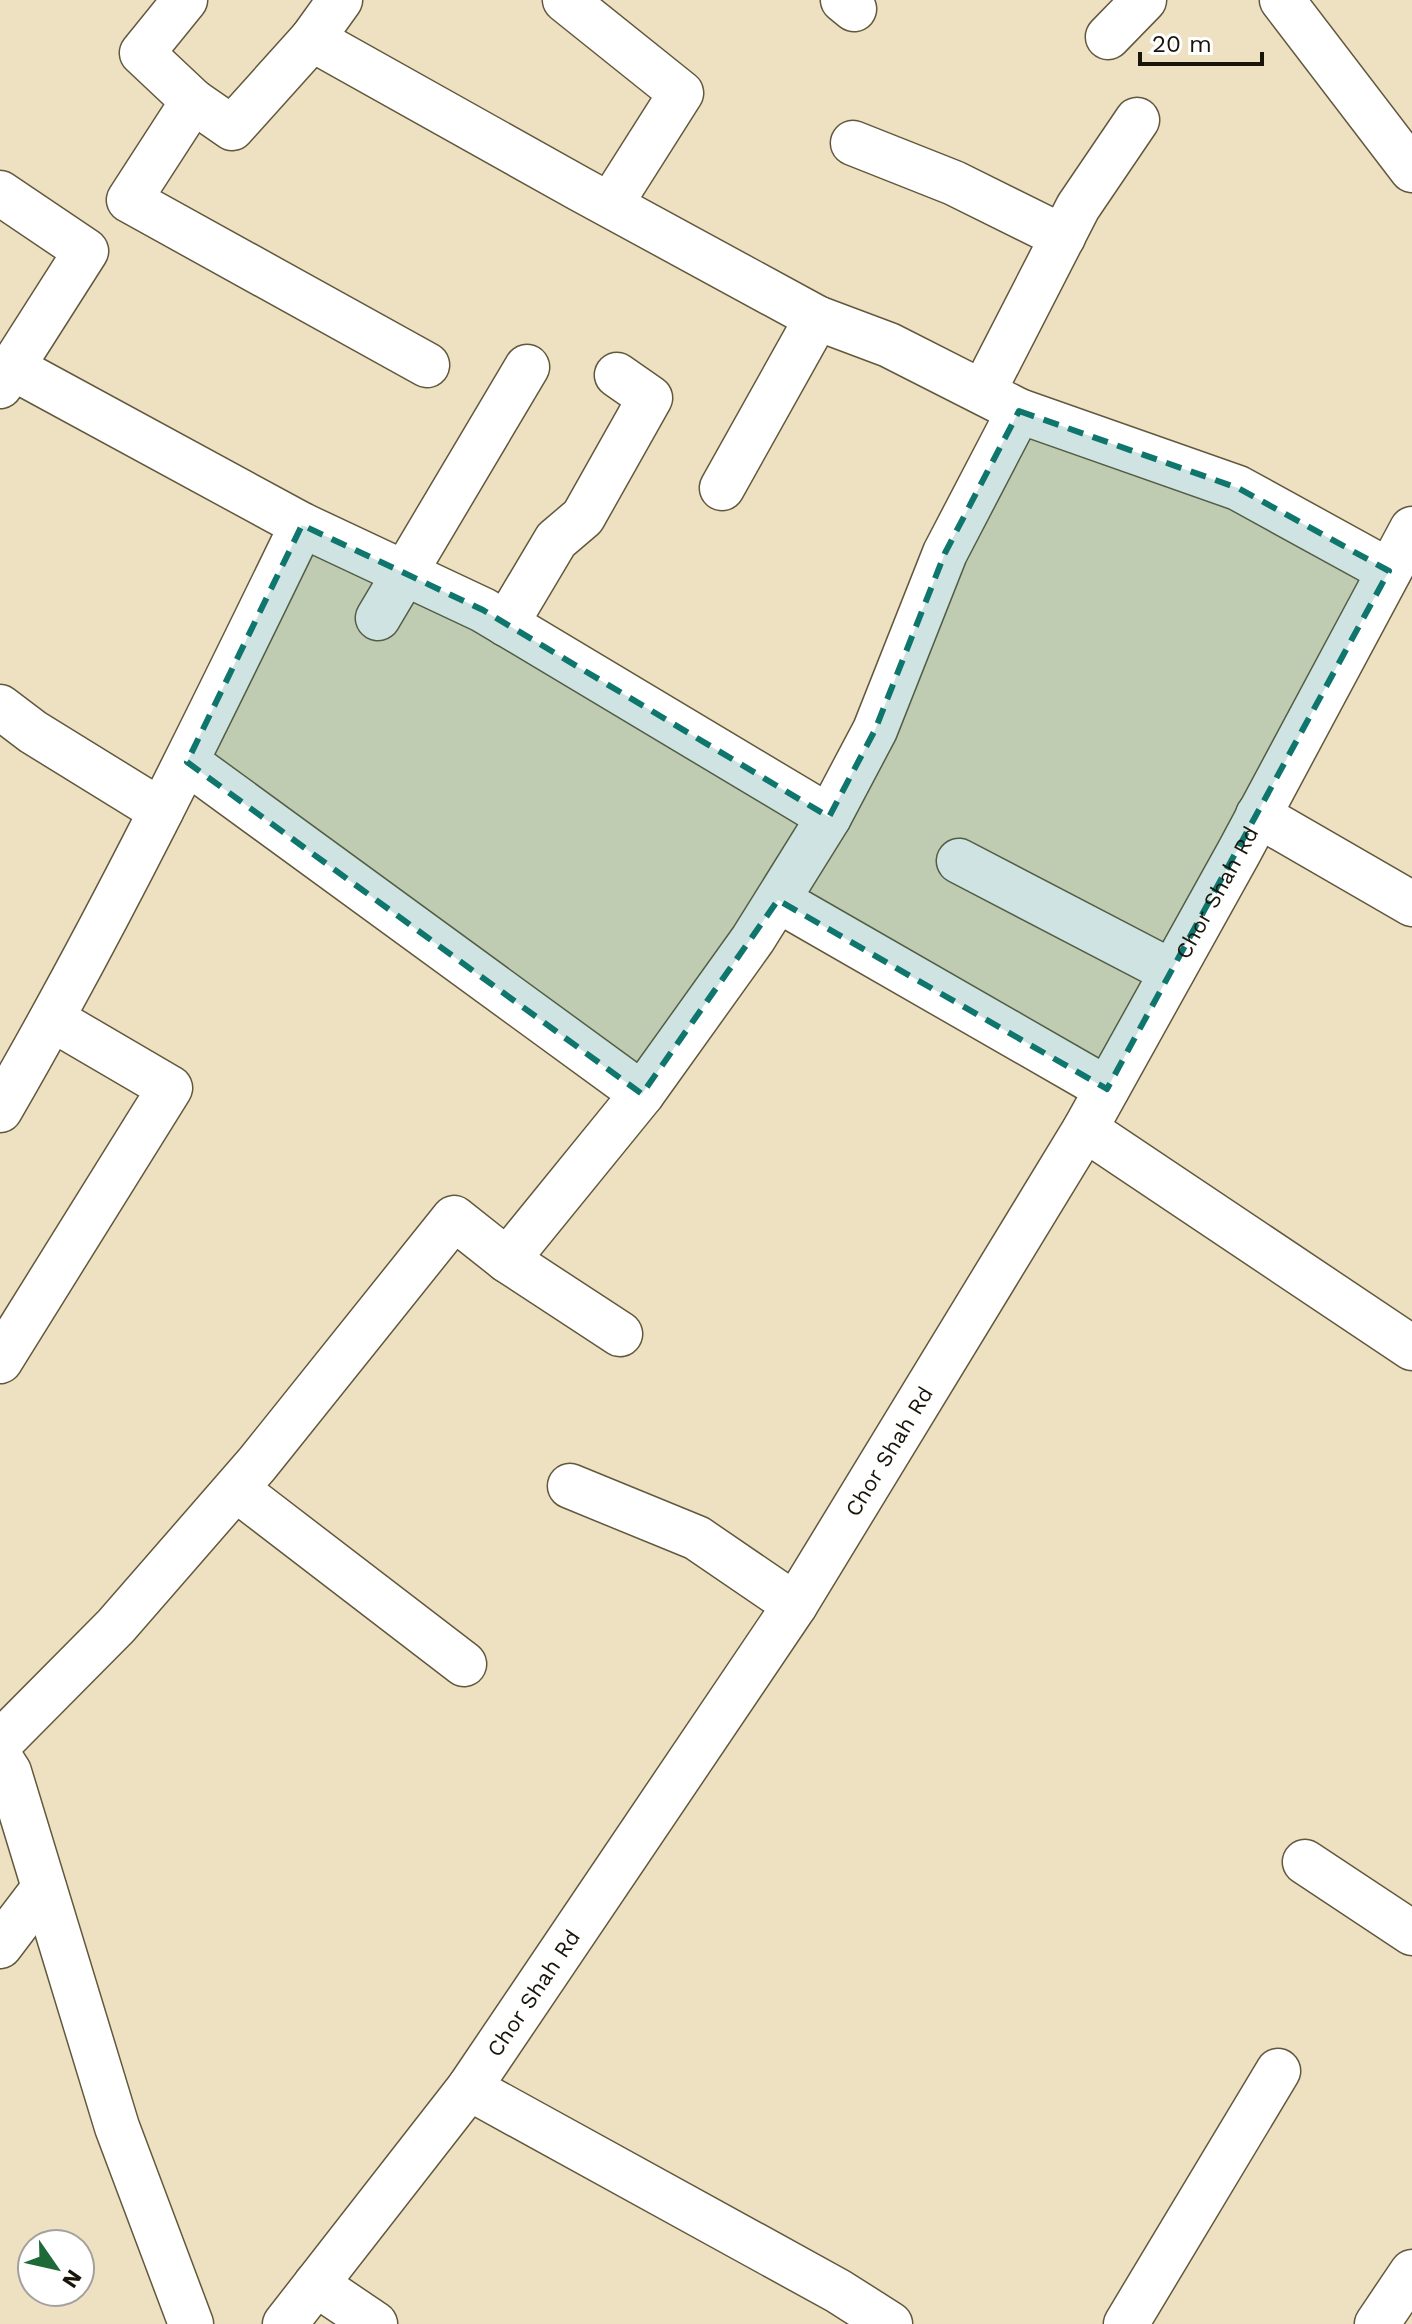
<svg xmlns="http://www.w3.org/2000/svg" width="1412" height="2324" font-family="'Work Sans',sans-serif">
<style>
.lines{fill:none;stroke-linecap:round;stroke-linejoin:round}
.minor-casing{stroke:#62583d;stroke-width:47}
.minor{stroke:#fff;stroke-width:44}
.marked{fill:#0f766e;fill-opacity:0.2;stroke:#0f766e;stroke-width:6;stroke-dasharray:16 10;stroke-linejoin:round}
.labels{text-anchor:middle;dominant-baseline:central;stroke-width:6;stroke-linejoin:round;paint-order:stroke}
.street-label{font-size:22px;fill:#1a150a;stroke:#fff}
</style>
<rect width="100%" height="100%" fill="#ede1c2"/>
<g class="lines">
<g class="minor-casing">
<g id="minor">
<path d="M 185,0 L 142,53 L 193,101 L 232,128 L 312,39 L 340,0"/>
<path d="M 565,0 L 681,93 L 610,205"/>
<path d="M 843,0 L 854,9"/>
<path d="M 1282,0 L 1412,170"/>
<path d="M 1108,37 L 1144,0"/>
<path d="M 312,39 L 580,189 L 817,318 L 889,345 L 1019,411 L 1238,488 L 1389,571"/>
<path d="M 193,101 L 129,200 L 427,365"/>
<path d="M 853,143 L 954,183 L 1063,237"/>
<path d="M 0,193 L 86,251 L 0,386"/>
<path d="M 13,368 L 302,525 L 483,610 L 829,817"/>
<path d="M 983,392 L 1078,207 L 1137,120"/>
<path d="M 722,488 L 817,318"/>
<path d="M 378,618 L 527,367"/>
<path d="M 506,624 L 556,540 L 583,517 L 650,398 L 617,375"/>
<path d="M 0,707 L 33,732 L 161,811"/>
<path d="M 187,762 L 642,1094"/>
<path d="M 1258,815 L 1412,904"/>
<path d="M 959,861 L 1172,972"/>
<path d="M 778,900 L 1107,1089"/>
<path d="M 0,1110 C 110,920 206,723 302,525"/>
<path d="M 1085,1129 L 1412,1348"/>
<path d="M 507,1260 L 642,1094 L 753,939 L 829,817 L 875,730 L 945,553 L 1019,411"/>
<path d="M 0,1361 L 170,1088 L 52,1019"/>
<path d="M 570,1486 L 697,1538 L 795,1605"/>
<path d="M 236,1489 L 464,1664"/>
<path d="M 0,1743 L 116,1626 L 257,1464 L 454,1218 L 507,1260 L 620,1334"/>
<path d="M 0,1758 L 9,1772 L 117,2127 L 191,2324"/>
<path d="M 1305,1862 L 1412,1933"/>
<path d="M 0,1946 L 44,1888"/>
<path d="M 469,2088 L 838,2291 L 890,2324"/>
<path d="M 316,2284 L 375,2324"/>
<path id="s1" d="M 285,2324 L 469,2088 L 795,1605 L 1085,1129 L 1239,852 L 1412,529"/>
<path d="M 1126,2324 L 1278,2071"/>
<path d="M 1377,2324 L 1412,2272"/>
</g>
</g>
<use href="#minor" class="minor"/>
</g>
<path class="marked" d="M 1019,411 L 1238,488 L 1389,571 L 1107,1089 L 778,900 L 642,1094 L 187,762 L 302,525 L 483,610 L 829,817 L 875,730 L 945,553 Z"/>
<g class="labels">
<g class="street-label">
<text stroke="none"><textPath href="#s1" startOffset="1710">Chor Shah Rd</textPath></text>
<text stroke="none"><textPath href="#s1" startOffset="1062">Chor Shah Rd</textPath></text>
<text stroke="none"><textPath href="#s1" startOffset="414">Chor Shah Rd</textPath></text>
</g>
</g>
<g transform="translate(56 2268) rotate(124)"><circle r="38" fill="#ffffff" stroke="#a3a19d" stroke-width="2"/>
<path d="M0-6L14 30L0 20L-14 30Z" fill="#1d6937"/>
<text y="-12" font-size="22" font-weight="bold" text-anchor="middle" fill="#1a150a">N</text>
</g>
<path d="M1140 52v12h122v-12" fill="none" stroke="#1a150a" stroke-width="4"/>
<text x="1152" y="52" font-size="24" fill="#1a150a" stroke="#ffffff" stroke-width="6" paint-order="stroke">20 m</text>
</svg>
